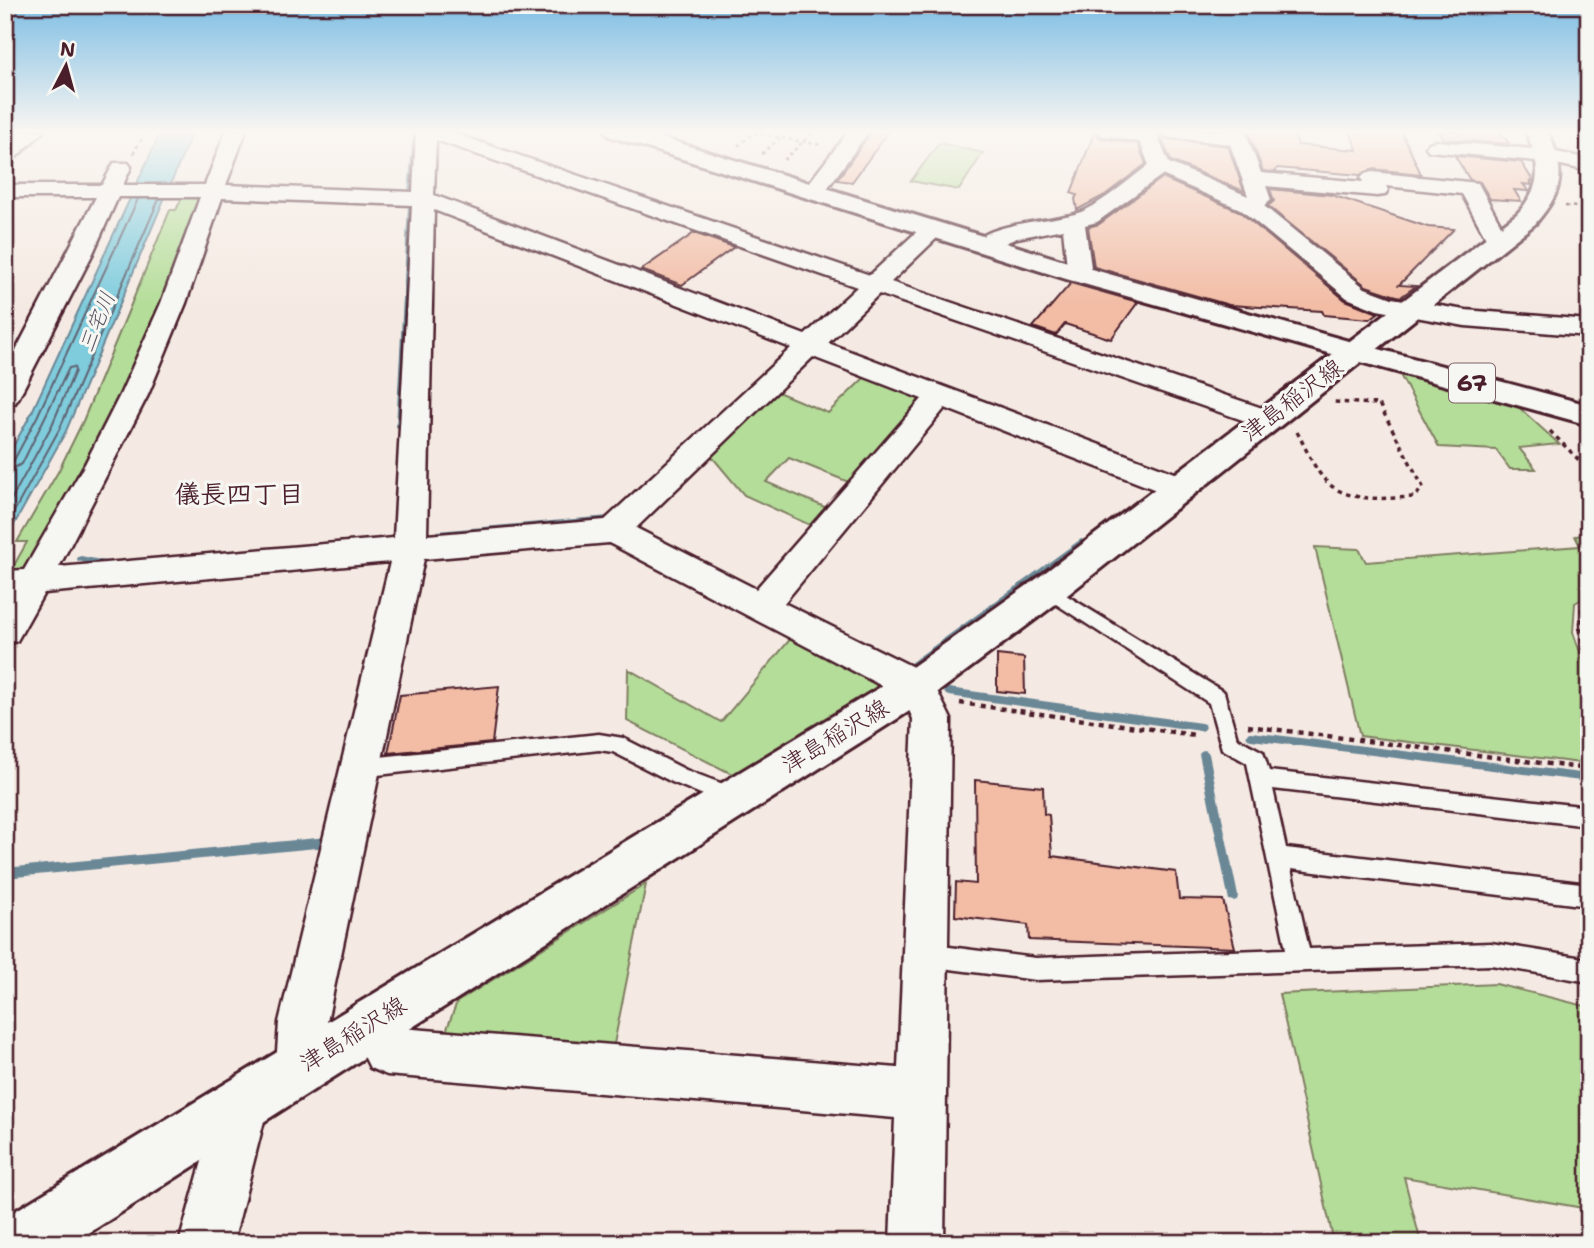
<svg xmlns="http://www.w3.org/2000/svg" width="1594" height="1248" font-family="'Shantell Sans','Klee One',sans-serif">
<style>
.green{fill:#b4dd99;stroke:#7f7e62;stroke-width:2}
.water{fill:#7fccdd;stroke:#6a8796;stroke-width:2}
.lines{fill:none;stroke-linecap:round;stroke-linejoin:round}
.shore{stroke:#5f6472;stroke-width:2}
.stream{fill:#6a8796;fill-rule:evenodd}
.building{fill:#f2bca5;stroke:#4a1f2b;stroke-width:2}
.service-casing{stroke:#4a1f2b;stroke-width:5}
.minor-casing{stroke:#4a1f2b;stroke-width:5}
.tertiary-casing{stroke:#4a1f2b;stroke-width:6}
.secondary-casing{stroke:#4a1f2b;stroke-width:6}
.primary-casing{stroke:#4a1f2b;stroke-width:6}
.path-far2{stroke:#4a1f2b;stroke-width:2.5;stroke-dasharray:3.5 3.5;stroke-linecap:butt}
.path-far1{stroke:#4a1f2b;stroke-width:3.5;stroke-dasharray:4.5 4.5;stroke-linecap:butt}
.path{stroke:#4a1f2b;stroke-width:4.5;stroke-dasharray:5 5;stroke-linecap:butt}
.service{fill:#f6f6f2;fill-rule:evenodd}
.minor{fill:#f6f6f2;fill-rule:evenodd}
.tertiary{fill:#f6f6f2;fill-rule:evenodd}
.secondary{fill:#f6f6f2;fill-rule:evenodd}
.primary{fill:#f6f6f2;fill-rule:evenodd}
.labels{text-anchor:middle;dominant-baseline:central;stroke-width:6;stroke-linejoin:round;paint-order:stroke}
.far-water-label{font-size:21px;font-style:italic;fill:#5a5360;stroke:#f6f6f2}
.shield{fill:#f6f6f2;stroke:#7e6067;stroke-width:2}
.shield-label{font-size:23px;font-weight:bold;fill:#4a1f2b}
.street-label{font-size:24px;fill:#4a1f2b;stroke:#f6f6f2}
.neighbourhood-label{font-size:26px;font-weight:bold;fill:#4a1f2b;stroke:#f6f6f2}
</style>
<rect width="100%" height="100%" fill="#f5eae3"/>
<filter id="ink" filterUnits="userSpaceOnUse"><feTurbulence type="fractalNoise" baseFrequency=".0143" numOctaves="2"/><feDisplacementMap in="SourceGraphic" scale="14" xChannelSelector="R" yChannelSelector="G"/><feConvolveMatrix kernelMatrix="1 2 1 2 8 2 1 2 1" color-interpolation-filters="sRGB"/></filter>
<g filter="url(#ink)">
<g class="green">
<path d="M 939,143 L 983,153 L 959,190 L 911,181 Z"/>
<path d="M 183,196 L 205,198 L 143,362 L 32,569 L 8,576 L 27,542 L 17,542 L 58,472 L 83,421 L 170,210 L 176,210 Z"/>
<path d="M 1398,371 L 1513,402 L 1559,444 L 1519,448 L 1536,469 L 1510,469 L 1496,450 L 1439,447 Z"/>
<path d="M 867,375 L 916,393 L 922,402 L 851,483 L 789,458 L 766,482 L 827,508 L 812,526 L 744,495 L 708,452 L 773,390 L 828,413 Z"/>
<path d="M 1589,535 L 1589,595 L 1575,603 L 1573,632 L 1589,678 L 1589,764 L 1360,736 L 1315,547 L 1359,549 L 1366,562 L 1580,546 L 1575,536 Z"/>
<path d="M 792,637 L 877,680 L 874,695 L 738,777 L 627,721 L 628,669 L 721,722 Z"/>
<path d="M 646,884 L 613,1049 L 445,1034 L 457,1002 Z"/>
<path d="M 1496,984 L 1589,1007 L 1589,1209 L 1404,1177 L 1421,1243 L 1334,1243 L 1279,994 Z"/>
</g>
<path class="water" d="M 161,131 L 193,131 L 66,431 L 5,541 L 5,461 L 31,414 Z"/>
<g class="lines">
<g class="shore">
<path d="M 5,463 L 14,460 L 37,417 L 138,199"/>
<path d="M 5,472 L 22,464 L 69,368 L 74,367 L 75,371 L 52,425 L 5,511"/>
<path d="M 5,528 L 60,428 L 159,199"/>
</g>
<g class="stream">
<path d="M 413,131 L 417,131 L 414,193 L 411,195 L 408,193 Z"/>
<path d="M 411,203 L 414,205 L 404,427 L 400,429 L 396,427 L 408,205 Z"/>
<path d="M 609,516 L 613,519 L 609,522 L 437,537 L 433,534 L 437,531 Z"/>
<path d="M 1081,539 L 1084,540 L 1085,542 L 1084,544 L 910,673 L 907,674 L 902,672 L 900,669 L 902,666 L 906,666 Z"/>
<path d="M 81,556 L 110,562 L 114,565 L 110,568 L 78,561 L 77,559 L 78,557 Z"/>
<path d="M 949,688 L 1201,723 L 1204,724 L 1206,727 L 1204,730 L 1201,731 L 949,696 L 946,695 L 944,692 L 946,689 Z"/>
<path d="M 1251,732 L 1589,774 L 1589,782 L 1251,740 L 1248,739 L 1246,736 L 1248,733 Z"/>
<path d="M 1204,750 L 1207,751 L 1209,754 L 1238,896 L 1237,900 L 1233,901 L 1229,900 L 1228,896 L 1199,754 L 1201,751 Z"/>
<path d="M 327,837 L 331,839 L 332,842 L 331,845 L 327,847 L 5,878 L 5,868 Z"/>
</g>
</g>
<g class="building">
<path d="M 872,131 L 889,131 L 852,182 L 837,180 Z"/>
<path d="M 1095,131 L 1101,138 L 1138,144 L 1146,164 L 1105,195 L 1077,210 L 1075,199 L 1077,195 L 1071,193 Z"/>
<path d="M 1248,131 L 1294,131 L 1298,145 L 1357,150 L 1350,131 L 1401,131 L 1421,174 L 1372,169 L 1360,175 L 1277,168 L 1276,172 L 1263,171 Z"/>
<path d="M 1439,131 L 1500,131 L 1509,144 L 1444,139 Z"/>
<path d="M 1161,138 L 1228,146 L 1244,191 L 1171,161 Z"/>
<path d="M 1455,156 L 1521,162 L 1533,181 L 1530,181 L 1532,185 L 1523,184 L 1529,191 L 1514,190 L 1521,201 L 1490,199 L 1480,182 L 1470,180 Z"/>
<path d="M 1162,178 L 1239,211 L 1345,300 L 1378,313 L 1370,319 L 1324,315 L 1322,311 L 1229,305 L 1094,267 L 1088,227 L 1099,224 Z"/>
<path d="M 1270,189 L 1332,195 L 1428,227 L 1454,229 L 1399,285 L 1416,286 L 1401,297 L 1393,295 L 1366,286 L 1268,206 L 1274,201 Z"/>
<path d="M 694,233 L 734,247 L 682,285 L 641,270 Z"/>
<path d="M 1071,283 L 1138,302 L 1111,339 L 1065,324 L 1056,335 L 1033,327 Z"/>
<path d="M 997,655 L 1024,658 L 1025,694 L 997,691 Z"/>
<path d="M 499,686 L 492,743 L 388,753 L 400,695 Z"/>
<path d="M 975,780 L 1043,787 L 1044,814 L 1049,815 L 1052,856 L 1176,872 L 1179,899 L 1223,900 L 1235,948 L 1029,940 L 1028,925 L 955,916 L 956,882 L 976,884 Z"/>
</g>
<g class="lines">
<g class="service-casing">
<g id="service">
<path d="M 1048,584 L 1224,692 L 1237,738 L 1263,752 L 1269,771 L 1589,807 L 1589,826 L 1273,789 L 1286,848 L 1589,884 L 1589,906 L 1291,869 L 1309,949 L 1491,943 L 1589,959 L 1589,982 L 1491,965 L 1036,980 L 926,966 L 918,963 L 915,955 L 918,947 L 926,944 L 1036,958 L 1286,949 L 1247,763 L 1222,749 L 1209,703 L 1042,595 L 1040,590 L 1042,585 Z"/>
<path d="M 599,734 L 623,738 L 686,770 L 739,790 L 742,797 L 739,804 L 732,806 L 725,804 L 672,782 L 613,752 L 599,750 L 360,777 L 353,774 L 350,768 L 353,762 L 360,759 Z"/>
</g>
</g>
<g class="minor-casing">
<g id="minor">
<path d="M 22,131 L 44,131 L 12,161 L 5,163 L 5,146 Z"/>
<path d="M 226,131 L 246,131 L 226,185 L 413,192 L 416,131 L 447,131 L 870,275 L 925,224 L 941,224 L 944,229 L 941,234 L 891,282 L 1277,413 L 1281,419 L 1277,425 L 1267,428 L 1257,425 L 879,294 L 828,343 L 1191,479 L 1195,487 L 1191,495 L 1180,498 L 1169,495 L 945,408 L 784,603 L 929,675 L 951,719 L 944,1243 L 890,1243 L 895,1118 L 387,1075 L 370,1068 L 347,1022 L 354,1005 L 371,998 L 388,1005 L 401,1028 L 898,1068 L 913,719 L 903,697 L 609,543 L 424,559 L 327,1022 L 324,1066 L 317,1083 L 300,1090 L 283,1083 L 276,1066 L 279,1022 L 390,562 L 44,593 L 17,641 L 5,645 L 7,597 L 5,597 L 5,571 L 24,570 L 85,464 L 120,395 L 161,303 L 200,197 L 118,197 L 93,253 L 19,397 L 15,403 L 5,406 L 5,371 L 96,197 L 5,197 L 5,185 L 102,185 L 114,163 L 128,163 L 131,167 L 123,185 L 205,185 ZM 436,140 L 857,287 L 805,335 L 434,195 ZM 222,198 L 412,205 L 394,538 L 59,567 L 148,395 L 186,303 ZM 434,210 L 791,348 L 605,520 L 427,535 ZM 813,357 L 922,399 L 756,589 L 636,528 Z"/>
<path d="M 849,131 L 869,131 L 821,197 L 805,197 L 802,192 Z"/>
<path d="M 1098,131 L 1245,131 L 1261,173 L 1363,182 L 1361,178 L 1365,174 L 1372,172 L 1478,183 L 1509,240 L 1506,245 L 1490,245 L 1462,194 L 1386,186 L 1388,190 L 1385,195 L 1377,196 L 1266,186 L 1271,200 L 1264,206 L 1365,288 L 1392,298 L 1465,310 L 1589,320 L 1589,336 L 1465,326 L 1377,310 L 1347,298 L 1240,209 L 1162,175 L 1097,222 L 1085,225 L 1091,267 L 1083,278 L 1075,280 L 1067,278 L 1063,273 L 1067,267 L 1063,229 L 1017,238 L 984,252 L 976,250 L 972,245 C 989,221 1054,222 1081,212 C 1100,205 1131,178 1149,165 L 1140,142 L 1101,135 ZM 1159,133 L 1168,137 L 1230,144 L 1248,196 L 1169,163 L 1158,138 Z"/>
<path d="M 1436,141 L 1547,150 L 1589,159 L 1589,171 L 1547,162 L 1429,151 L 1426,147 L 1429,143 Z"/>
<path d="M 244,1076 L 262,1083 L 269,1101 L 233,1243 L 179,1243 L 219,1101 L 226,1083 Z"/>
</g>
</g>
<g class="tertiary-casing">
<path id="tertiary" d="M 606,131 L 640,131 L 1084,267 L 1366,346 L 1371,352 L 1366,358 L 1356,361 L 1066,279 L 609,136 Z"/>
</g>
<g class="secondary-casing">
<path id="secondary" d="M 1526,131 L 1548,131 C 1565,173 1565,189 1535,224 L 1061,600 L 930,698 L 73,1243 L 5,1243 L 5,1217 L 902,674 L 1035,580 L 1517,214 C 1544,184 1540,166 1526,131 Z"/>
</g>
<g class="primary-casing">
<path id="primary" d="M 1356,343 L 1589,405 L 1589,425 L 1346,358 L 1341,352 L 1346,346 Z"/>
</g>
<g class="path-far2">
<path d="M 754,133 L 822,145"/>
<path d="M 738,146 L 756,131"/>
<path d="M 133,154 L 146,131"/>
<path d="M 762,154 L 787,131"/>
<path d="M 784,160 L 814,131"/>
<path d="M 1565,206 L 1589,208"/>
</g>
<g class="path-far1">
<path d="M 1550,431 L 1589,470"/>
<path d="M 1297,432 C 1306,448 1313,467 1325,480 C 1347,504 1386,498 1415,497 L 1423,487 L 1379,404 L 1334,402"/>
</g>
<g class="path">
<path d="M 1589,601 L 1583,605 L 1580,632 L 1589,662"/>
<path d="M 960,703 L 1195,735"/>
<path d="M 1248,726 L 1589,769"/>
</g>
<use href="#service" class="service"/>
<use href="#minor" class="minor"/>
<use href="#tertiary" class="tertiary"/>
<use href="#secondary" class="secondary"/>
<use href="#primary" class="primary"/>
</g>
</g>
<linearGradient id="sky" x2="0" y2="1"><stop stop-color="#7ebee4"/><stop offset="0.43" stop-color="#faf6f2"/><stop offset="1" stop-color="#faf6f2" stop-opacity="0"/></linearGradient>
<rect width="1594" height="306" fill="url(#sky)"/>
<g class="labels">
<g class="far-water-label">
<text transform="translate(97 322) rotate(-68)">三宅川</text>
</g>
<rect class="shield" x="1449" y="363.5" width="46" height="39" rx="5"/>
<g class="shield-label">
<text x="1472" y="383">67</text>
</g>
<g class="street-label">
<text transform="translate(1292 400) rotate(-37)">津島稲沢線</text>
<text transform="translate(835 736) rotate(-31)">津島稲沢線</text>
<text transform="translate(353 1034) rotate(-32)">津島稲沢線</text>
</g>
<g class="neighbourhood-label">
<text x="239" y="493">儀長四丁目</text>
</g>
</g>
<rect width="1594" height="1248" fill="none" stroke="#f6f6f2" stroke-width="28"/>
<rect x="14" y="14" width="1566" height="1220" fill="none" stroke="#4a1f2b" stroke-width="2.5" filter="url(#ink)"/>
<g transform="translate(66 66) rotate(6)" stroke="#f6f6f2" stroke-width="5" paint-order="stroke">
<path d="M0-5L12 26L0 18L-12 26Z" fill="#4a1f2b"/>
<text y="-10" font-size="19" font-weight="bold" text-anchor="middle" fill="#4a1f2b">N</text>
</g>
</svg>
